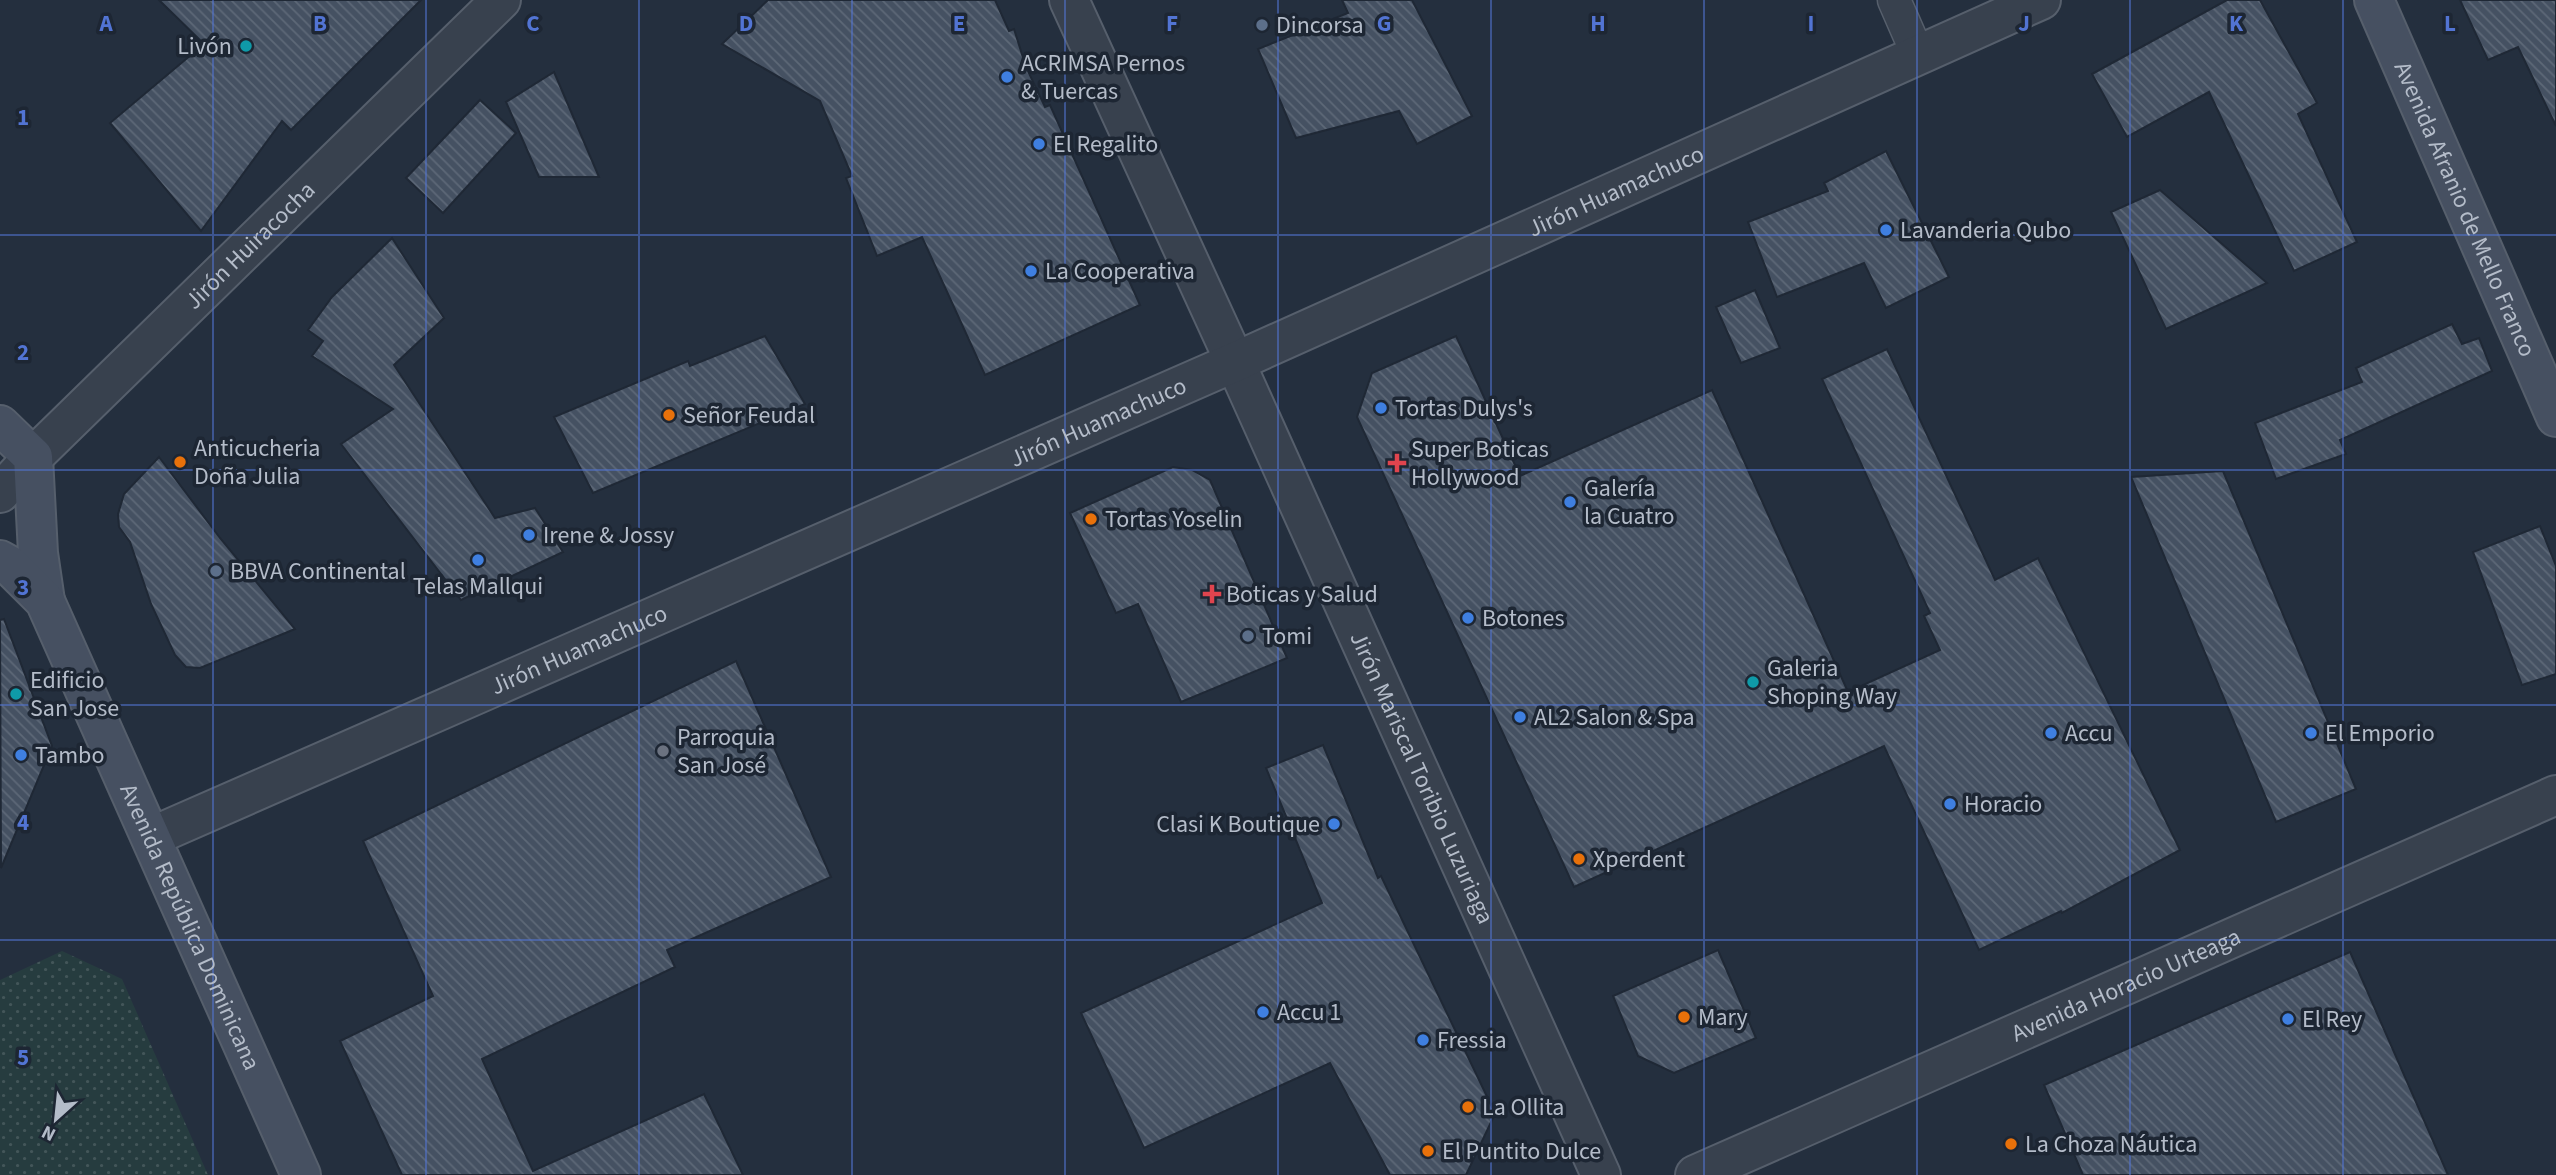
<svg xmlns="http://www.w3.org/2000/svg" width="2556" height="1175" font-family="'Source Sans 3',sans-serif">
<style>
.grass{fill:url(#grass-dots)}
.building{fill:url(#building-back-hatch);stroke:#1f2835;stroke-width:2}
.lines{fill:none;stroke-linecap:round;stroke-linejoin:round}
.lane-casing{stroke:#565f6c;stroke-width:35}
.street-casing{stroke:#565f6c;stroke-width:42}
.secondary-casing{stroke:#565f6c;stroke-width:42}
.lane{stroke:#38414e;stroke-width:32}
.street{stroke:#38414e;stroke-width:38}
.secondary{stroke:#465061;stroke-width:38}
.grid{fill:none;stroke:#5274d3;stroke-width:2;stroke-opacity:0.55}
.service-dot{fill:#5c6f8a;stroke:#1d2633;stroke-width:2.5}
.culture-dot{fill:#0f9aa8;stroke:#1d2633;stroke-width:2.5}
.shop-dot{fill:#3f7fe0;stroke:#1d2633;stroke-width:2.5}
.food-dot{fill:#e8710a;stroke:#1d2633;stroke-width:2.5}
.health-dot{fill:#e0444e;stroke:#1d2633;stroke-width:2.5}
.worship-dot{fill:#6b7280;stroke:#1d2633;stroke-width:2.5}
.labels{text-anchor:middle;dominant-baseline:central;stroke-width:7;stroke-linejoin:round;paint-order:stroke}
.poi-label{font-size:24px;fill:#b4bcc9;stroke:#1d2633;text-anchor:start}
.street-label{font-size:24px;fill:#b4bcc9;stroke:#1d2633}
.grid-label{font-size:23px;text-anchor:middle;font-weight:bold;fill:#5274d3;stroke:#1d2633;stroke-width:7;stroke-linejoin:round;paint-order:stroke}
</style>
<defs>
<pattern id="grass-dots" width="8" height="8" patternUnits="userSpaceOnUse" patternTransform="scale(1.75)"><rect width="8" height="8" fill="#263c3f"/><path d="M2 2h.1M6 6h.1" fill="none" stroke="#435659" stroke-width="1.8" stroke-linecap="round"/></pattern>
<pattern id="building-back-hatch" width="6" height="6" patternUnits="userSpaceOnUse" patternTransform="scale(1.75)"><rect width="6" height="6" fill="#455162"/><path d="M-1 5l2 2M0 0l6 6M5-1l2 2" fill="none" stroke="#5d6877"/></pattern>
</defs>
<rect width="100%" height="100%" fill="#242f3e"/>
<path class="grass" d="M 62,951 L 122,979 L 208,1175 L 0,1175 L 0,980 Z"/>
<g class="building">
<path d="M 159,0 L 421,0 L 291,130 L 282,121 L 201,231 L 110,123 L 204,44 Z"/>
<path d="M 768,0 L 995,0 L 1009,31 L 1014,29 L 1026,67 L 1045,107 L 1050,105 L 1140,305 L 985,375 L 922,237 L 877,256 L 846,178 L 852,176 L 820,101 L 722,44 Z"/>
<path d="M 1342,0 L 1412,0 L 1472,116 L 1417,144 L 1399,111 L 1296,138 L 1258,49 L 1348,13 Z"/>
<path d="M 2227,0 L 2260,0 L 2317,103 L 2298,114 L 2357,242 L 2294,271 L 2209,92 L 2127,137 L 2092,74 Z"/>
<path d="M 2460,0 L 2556,0 L 2556,126 L 2518,47 L 2488,60 Z"/>
<path d="M 554,72 L 599,177 L 539,177 L 506,102 Z"/>
<path d="M 480,100 L 516,133 L 443,213 L 406,178 Z"/>
<path d="M 1886,151 L 1949,277 L 1886,308 L 1864,263 L 1777,297 L 1748,222 L 1828,191 L 1824,183 Z"/>
<path d="M 2160,190 L 2267,283 L 2166,329 L 2111,212 Z"/>
<path d="M 392,238 L 444,318 L 394,365 L 495,518 L 535,508 L 563,552 L 461,600 L 341,444 L 393,409 L 312,356 L 323,341 L 308,330 L 332,297 Z"/>
<path d="M 1755,290 L 1780,348 L 1741,363 L 1716,307 Z"/>
<path d="M 2452,324 L 2462,344 L 2479,338 L 2492,371 L 2340,440 L 2346,454 L 2276,479 L 2255,423 L 2362,382 L 2356,368 Z"/>
<path d="M 765,336 L 805,404 L 593,493 L 554,417 L 688,361 L 690,366 Z"/>
<path d="M 1456,336 L 1520,476 L 1712,390 L 1848,692 L 1940,650 L 1924,616 L 1930,613 L 1822,379 L 1887,349 L 1995,580 L 2038,558 L 2180,850 L 2062,913 L 2061,911 L 1979,950 L 1884,746 L 1574,887 L 1357,417 L 1372,373 Z"/>
<path d="M 159,457 L 220,538 L 295,629 L 200,668 L 186,667 L 175,655 L 151,604 L 130,542 L 119,527 L 118,514 L 124,494 Z"/>
<path d="M 1173,467 L 1192,470 L 1210,480 L 1287,658 L 1181,702 L 1138,604 L 1116,613 L 1070,513 Z"/>
<path d="M 2223,471 L 2356,789 L 2276,822 L 2131,477 Z"/>
<path d="M 2540,526 L 2556,566 L 2556,674 L 2522,685 L 2473,552 Z"/>
<path d="M 4,619 L 52,746 L 1,868 L 0,620 Z"/>
<path d="M 736,661 L 831,877 L 667,950 L 675,967 L 482,1059 L 533,1171 L 704,1094 L 743,1175 L 402,1175 L 340,1041 L 433,996 L 363,841 Z"/>
<path d="M 1323,745 L 1378,878 L 1381,876 L 1493,1109 L 1493,1118 L 1466,1175 L 1390,1175 L 1330,1063 L 1144,1148 L 1081,1013 L 1322,903 L 1266,768 Z"/>
<path d="M 1718,950 L 1756,1038 L 1674,1073 L 1638,1056 L 1613,996 Z"/>
<path d="M 2350,952 L 2448,1175 L 2083,1175 L 2044,1085 Z"/>
</g>
<g class="lines">
<g class="lane-casing">
<path id="lane" d="M 1894,0 L 1918,55"/>
</g>
<g class="street-casing">
<g id="street">
<path id="s1" d="M 1069,0 L 1235,362 L 1601,1175"/>
<path id="s2" d="M 0,493 L 33,457 L 501,0"/>
<path id="s3" d="M 151,837 L 1235,362 L 2041,0"/>
<path id="s4" d="M 1695,1175 L 2556,795"/>
</g>
</g>
<g class="secondary-casing">
<g id="secondary">
<path id="s5" d="M 2374,0 L 2556,417"/>
<path d="M 0,425 L 33,457 L 38,553 L 45,601"/>
<path id="s6" d="M 0,560 L 9,565 L 45,601 L 301,1175"/>
</g>
</g>
<use href="#lane" class="lane"/>
<use href="#street" class="street"/>
<use href="#secondary" class="secondary"/>
</g>
<path class="grid" d="M 213,0 L 213,1175M 426,0 L 426,1175M 639,0 L 639,1175M 852,0 L 852,1175M 1065,0 L 1065,1175M 1278,0 L 1278,1175M 1491,0 L 1491,1175M 1704,0 L 1704,1175M 1917,0 L 1917,1175M 2130,0 L 2130,1175M 2343,0 L 2343,1175M 0,235 L 2556,235M 0,470 L 2556,470M 0,705 L 2556,705M 0,940 L 2556,940"/>
<g class="service-dot">
<circle cx="1262" cy="25" r="7"/>
<circle cx="216" cy="571" r="7"/>
<circle cx="1248" cy="636" r="7"/>
</g>
<g class="culture-dot">
<circle cx="246" cy="46" r="7"/>
<circle cx="1753" cy="682" r="7"/>
<circle cx="16" cy="694" r="7"/>
</g>
<g class="shop-dot">
<circle cx="1007" cy="77" r="7"/>
<circle cx="1039" cy="144" r="7"/>
<circle cx="1886" cy="230" r="7"/>
<circle cx="1031" cy="271" r="7"/>
<circle cx="1381" cy="408" r="7"/>
<circle cx="1570" cy="502" r="7"/>
<circle cx="529" cy="535" r="7"/>
<circle cx="478" cy="560" r="7"/>
<circle cx="1468" cy="618" r="7"/>
<circle cx="1520" cy="717" r="7"/>
<circle cx="2051" cy="733" r="7"/>
<circle cx="2311" cy="733" r="7"/>
<circle cx="21" cy="755" r="7"/>
<circle cx="1950" cy="804" r="7"/>
<circle cx="1334" cy="824" r="7"/>
<circle cx="1263" cy="1012" r="7"/>
<circle cx="2288" cy="1019" r="7"/>
<circle cx="1423" cy="1040" r="7"/>
</g>
<g class="food-dot">
<circle cx="669" cy="415" r="7"/>
<circle cx="180" cy="462" r="7"/>
<circle cx="1091" cy="519" r="7"/>
<circle cx="1579" cy="859" r="7"/>
<circle cx="1684" cy="1017" r="7"/>
<circle cx="1468" cy="1107" r="7"/>
<circle cx="2011" cy="1144" r="7"/>
<circle cx="1428" cy="1151" r="7"/>
</g>
<g class="health-dot">
<path d="M1393.5 452.5h7v7h7v7h-7v7h-7v-7h-7v-7h7z"/>
<path d="M1208.5 583.5h7v7h7v7h-7v7h-7v-7h-7v-7h7z"/>
</g>
<circle class="worship-dot" cx="663" cy="751" r="7"/>
<g class="labels">
<g class="poi-label">
<text x="1276" y="25">Dincorsa</text>
<text x="232" y="46" text-anchor="end">Livón</text>
<text x="1021" y="63">ACRIMSA Pernos<tspan x="1021" dy="28">&amp; Tuercas</tspan></text>
<text x="1053" y="144">El Regalito</text>
<text x="1900" y="230">Lavanderia Qubo</text>
<text x="1045" y="271">La Cooperativa</text>
<text x="1395" y="408">Tortas Dulys's</text>
<text x="683" y="415">Señor Feudal</text>
<text x="194" y="448">Anticucheria<tspan x="194" dy="28">Doña Julia</tspan></text>
<text x="1411" y="449">Super Boticas<tspan x="1411" dy="28">Hollywood</tspan></text>
<text x="1584" y="488">Galería<tspan x="1584" dy="28">la Cuatro</tspan></text>
<text x="1105" y="519">Tortas Yoselin</text>
<text x="543" y="535">Irene &amp; Jossy</text>
<text x="230" y="571">BBVA Continental</text>
<text x="478" y="586" text-anchor="middle">Telas Mallqui</text>
<text x="1226" y="594">Boticas y Salud</text>
<text x="1482" y="618">Botones</text>
<text x="1262" y="636">Tomi</text>
<text x="1767" y="668">Galeria<tspan x="1767" dy="28">Shoping Way</tspan></text>
<text x="30" y="680">Edificio<tspan x="30" dy="28">San Jose</tspan></text>
<text x="1534" y="717">AL2 Salon &amp; Spa</text>
<text x="2065" y="733">Accu</text>
<text x="2325" y="733">El Emporio</text>
<text x="677" y="737">Parroquia<tspan x="677" dy="28">San José</tspan></text>
<text x="35" y="755">Tambo</text>
<text x="1964" y="804">Horacio</text>
<text x="1320" y="824" text-anchor="end">Clasi K Boutique</text>
<text x="1593" y="859">Xperdent</text>
<text x="1277" y="1012">Accu 1</text>
<text x="1698" y="1017">Mary</text>
<text x="2302" y="1019">El Rey</text>
<text x="1437" y="1040">Fressia</text>
<text x="1482" y="1107">La Ollita</text>
<text x="2025" y="1144">La Choza Náutica</text>
<text x="1442" y="1151">El Puntito Dulce</text>
</g>
<g class="street-label">
<text stroke="none"><textPath href="#s3" startOffset="1601">Jirón Huamachuco</textPath></text>
<text stroke="none"><textPath href="#s5" startOffset="228">Avenida Afranio de Mello Franco</textPath></text>
<text stroke="none"><textPath href="#s2" startOffset="352">Jirón Huiracocha</textPath></text>
<text stroke="none"><textPath href="#s3" startOffset="1034">Jirón Huamachuco</textPath></text>
<text stroke="none"><textPath href="#s3" startOffset="467">Jirón Huamachuco</textPath></text>
<text stroke="none"><textPath href="#s1" startOffset="854">Jirón Mariscal Toribio Luzuriaga</textPath></text>
<text stroke="none"><textPath href="#s6" startOffset="418">Avenida República Dominicana</textPath></text>
<text stroke="none"><textPath href="#s4" startOffset="471">Avenida Horacio Urteaga</textPath></text>
</g>
</g>
<g class="grid-label">
<text x="106" y="31">A</text>
<text x="320" y="31">B</text>
<text x="533" y="31">C</text>
<text x="746" y="31">D</text>
<text x="959" y="31">E</text>
<text x="1172" y="31">F</text>
<text x="1384" y="31">G</text>
<text x="1598" y="31">H</text>
<text x="1811" y="31">I</text>
<text x="2024" y="31">J</text>
<text x="2236" y="31">K</text>
<text x="2450" y="31">L</text>
<text x="23" y="125">1</text>
<text x="23" y="360">2</text>
<text x="23" y="595">3</text>
<text x="23" y="830">4</text>
<text x="23" y="1065">5</text>
</g>
<g transform="translate(56 1119) rotate(207)" stroke="#1d2633" stroke-width="5" paint-order="stroke">
<path d="M0-5L12 26L0 18L-12 26Z" fill="#b4bcc9"/>
<text y="-10" font-size="19" font-weight="bold" text-anchor="middle" fill="#b4bcc9">N</text>
</g>
</svg>
